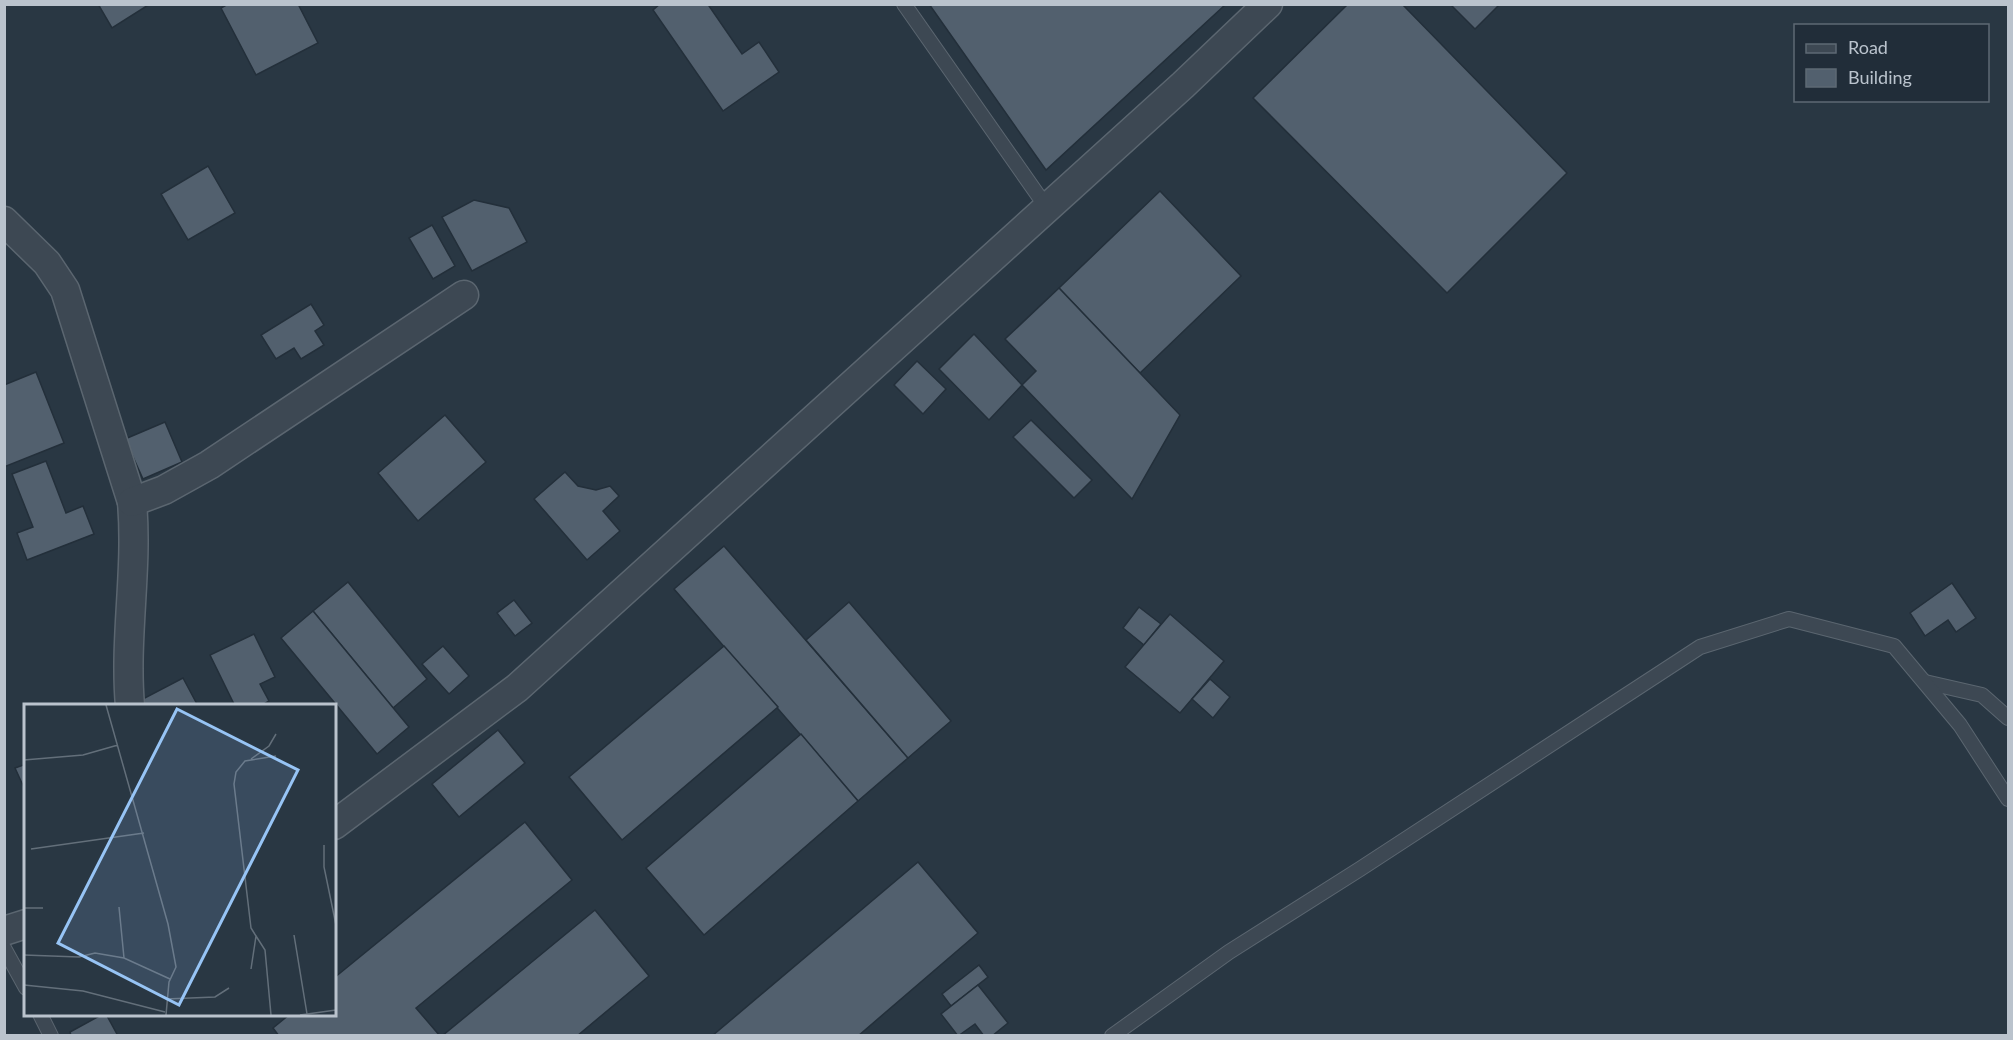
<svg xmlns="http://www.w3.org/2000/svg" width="2013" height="1040" font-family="Lato,sans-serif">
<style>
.building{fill:#52606e;stroke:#232f3a;stroke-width:1.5}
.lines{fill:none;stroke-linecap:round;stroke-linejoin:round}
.service-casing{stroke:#5b6670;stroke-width:16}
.minor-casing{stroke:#5b6670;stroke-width:31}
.service{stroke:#3d4853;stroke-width:14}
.minor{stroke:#3d4853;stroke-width:28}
.inset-road{fill:none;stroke:#636f7a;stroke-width:1.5}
.view{fill:#97c4f5;fill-opacity:0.15;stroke:#97c4f5;stroke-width:3}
.inset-edge{fill:none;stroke:#bac3cd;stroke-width:3}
</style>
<rect width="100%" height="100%" fill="#293743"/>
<g class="building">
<path d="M 98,4 L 150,4 L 112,28 Z"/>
<path d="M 228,4 L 298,4 L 318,43 L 256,75 L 221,8 Z"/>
<path d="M 660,4 L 712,4 L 709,6 L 742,54 L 759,42 L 779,72 L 723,111 L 653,10 Z"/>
<path d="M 929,4 L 1226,4 L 1046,170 Z"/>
<path d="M 1348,4 L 1402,4 L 1567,173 L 1447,293 L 1253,98 Z"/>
<path d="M 1450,4 L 1500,4 L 1475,29 Z"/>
<path d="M 208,166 L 235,213 L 188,240 L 161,194 Z"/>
<path d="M 1160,191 L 1241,276 L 1140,373 L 1059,288 Z"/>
<path d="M 474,200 L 509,208 L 527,242 L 472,271 L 442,217 Z"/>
<path d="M 432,225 L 455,266 L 433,279 L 409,238 Z"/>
<path d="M 1059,288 L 1180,415 L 1132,499 L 1022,385 L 1036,371 L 1005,339 Z"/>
<path d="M 311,304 L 324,325 L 315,331 L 324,345 L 301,359 L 294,348 L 276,359 L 261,335 Z"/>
<path d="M 974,334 L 1022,385 L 989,420 L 939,369 Z"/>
<path d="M 917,361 L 946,389 L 923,414 L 894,385 Z"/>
<path d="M 36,372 L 64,443 L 4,467 L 4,385 Z"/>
<path d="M 445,415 L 486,462 L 418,521 L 378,473 Z"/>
<path d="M 1031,420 L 1092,480 L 1074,498 L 1013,437 Z"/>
<path d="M 165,422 L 182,462 L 143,479 L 125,439 Z"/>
<path d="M 46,461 L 66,513 L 83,506 L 94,534 L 27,560 L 17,533 L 33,527 L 12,474 Z"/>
<path d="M 565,472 L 578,486 L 596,490 L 610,486 L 619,496 L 603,511 L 620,531 L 587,560 L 534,499 Z"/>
<path d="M 724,546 L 908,758 L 858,801 L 674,589 Z"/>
<path d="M 348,582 L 427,679 L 393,708 L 313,611 Z"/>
<path d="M 1952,583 L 1976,618 L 1956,632 L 1948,620 L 1925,636 L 1910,613 Z"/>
<path d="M 514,600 L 532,623 L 515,636 L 497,613 Z"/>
<path d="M 849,602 L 951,721 L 908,758 L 806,640 Z"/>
<path d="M 1139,607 L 1161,624 L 1144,645 L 1123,628 Z"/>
<path d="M 313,611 L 409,727 L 377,754 L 281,638 Z"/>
<path d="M 1170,614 L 1224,661 L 1180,713 L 1125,667 Z"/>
<path d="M 254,634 L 275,677 L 260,684 L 269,701 L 261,706 L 235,706 L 210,655 Z"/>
<path d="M 443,646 L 469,676 L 449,694 L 422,664 Z"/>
<path d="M 724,646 L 778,707 L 622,840 L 569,777 Z"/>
<path d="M 183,678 L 198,706 L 139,706 L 137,702 Z"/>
<path d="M 1210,679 L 1230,697 L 1213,718 L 1192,699 Z"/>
<path d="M 498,730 L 525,763 L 459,817 L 432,784 Z"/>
<path d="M 801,734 L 858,801 L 704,935 L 646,868 Z"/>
<path d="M 26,764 L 26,792 L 15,768 Z"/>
<path d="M 525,822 L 572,880 L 416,1008 L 440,1036 L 279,1036 L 273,1028 L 290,1014 L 334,1014 L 334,978 Z"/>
<path d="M 918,862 L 978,933 L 858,1036 L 712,1036 Z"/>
<path d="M 595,910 L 649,976 L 577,1036 L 442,1036 Z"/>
<path d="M 979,965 L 988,977 L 951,1006 L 942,994 Z"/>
<path d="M 978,985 L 1008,1023 L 992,1036 L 984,1036 L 975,1024 L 958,1036 L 941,1014 Z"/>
<path d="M 103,1014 L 106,1014 L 118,1036 L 71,1036 L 70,1032 Z"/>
</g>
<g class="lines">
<g class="service-casing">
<g id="service">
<path d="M 904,4 L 1047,208"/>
<path d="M 1925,682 L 1982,695 L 2008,718"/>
<path d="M 4,948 L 26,988"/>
<path d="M 40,1014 L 51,1036"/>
<path d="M 1112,1036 L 1229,952 L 1360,869 L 1700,647 L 1789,619 L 1894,646 L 1960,725 L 2008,799"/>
</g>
</g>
<g class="minor-casing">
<g id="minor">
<path d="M 4,221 L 47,263 L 65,290 L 132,502 C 138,570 124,638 130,706"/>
<path d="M 132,502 L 164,490 L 209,465 L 464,295"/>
<path d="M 334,825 L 517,688 L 1183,85 L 1268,4"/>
<path d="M 4,931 L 26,924"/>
</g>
</g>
<use href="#service" class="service"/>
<use href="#minor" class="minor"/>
</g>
<g transform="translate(24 704)">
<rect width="312" height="312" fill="#293743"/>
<path class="inset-road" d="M 82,1 L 144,220 L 152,263 L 145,278 L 142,311M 227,55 L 245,42 L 252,30M 0,56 L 59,51 L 94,41M 300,141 L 300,163 L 312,221M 7,145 L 120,129M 95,203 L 100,254M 0,204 L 19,204M 270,231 L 283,310M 232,232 L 241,246 L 247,311M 0,251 L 55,253 L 71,249 L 100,254 L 146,275M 227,265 L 232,232 L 227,224 L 210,80 L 212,68 L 221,57 L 252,52M 0,281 L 59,287 L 141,308M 142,295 L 191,293 L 205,284M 276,311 L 312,306"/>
<path class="view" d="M 153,5 L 274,66 L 155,301 L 34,239 Z"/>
<rect width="312" height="312" class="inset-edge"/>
</g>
<rect width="2013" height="1040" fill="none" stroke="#bac3cd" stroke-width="12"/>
<rect x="1794" y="24" width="195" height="78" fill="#212d39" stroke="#5e6974" stroke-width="1.5"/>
<rect x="1806" y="44" width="30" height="9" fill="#3d4853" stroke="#5e6974" stroke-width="1.5"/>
<text x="1848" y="54" font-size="18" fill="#bac3cd">Road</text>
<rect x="1806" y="69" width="30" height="18" fill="#52606e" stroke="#5e6974" stroke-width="1.5"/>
<text x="1848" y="84" font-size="18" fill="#bac3cd">Building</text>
</svg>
